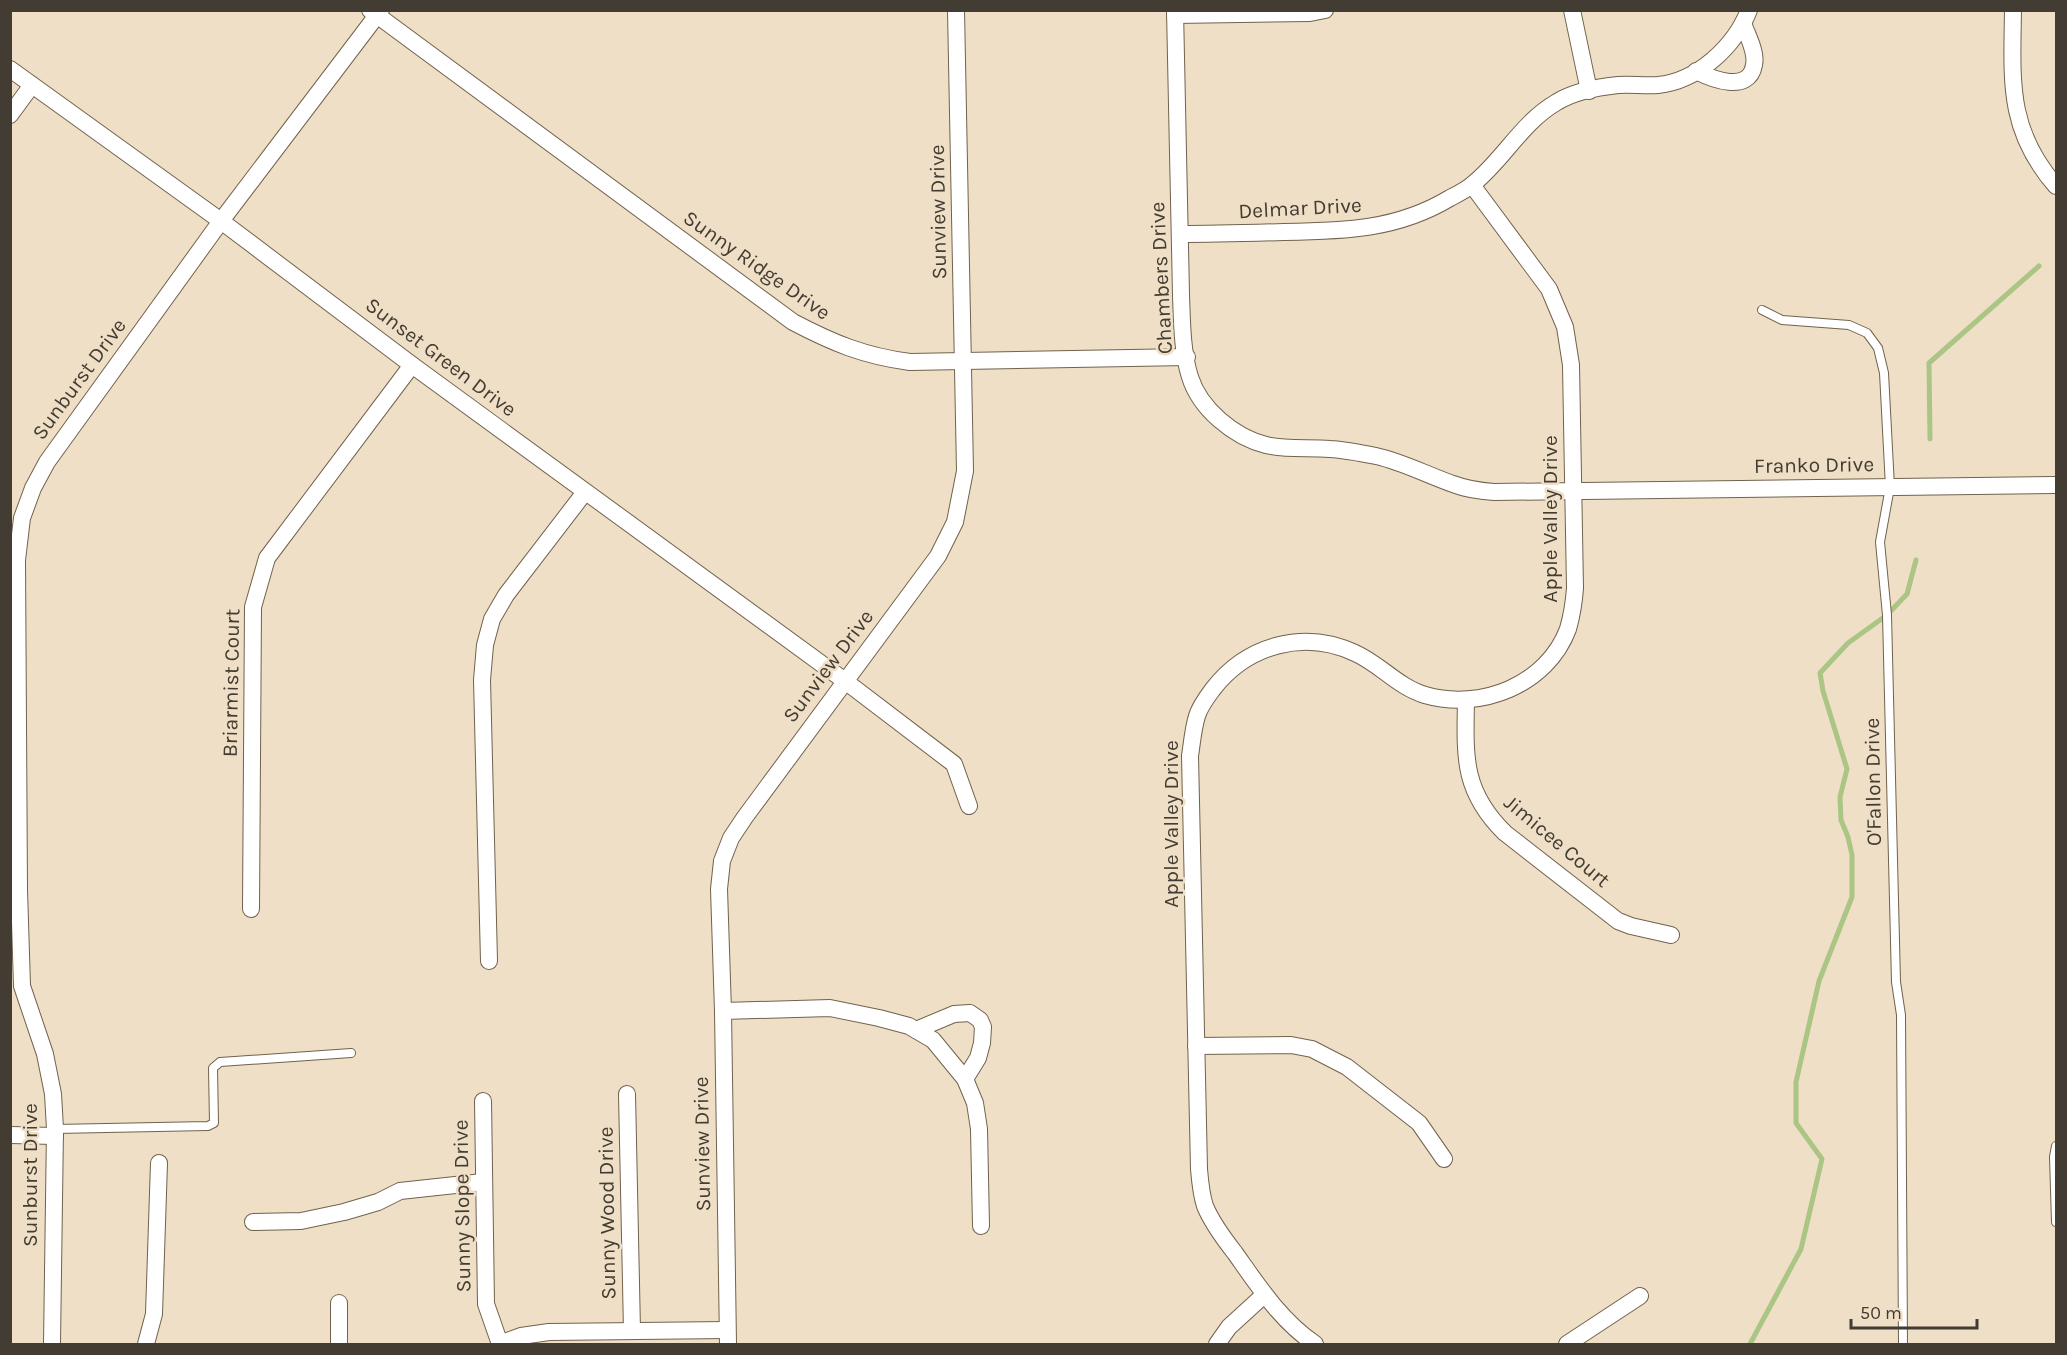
<svg xmlns="http://www.w3.org/2000/svg" width="2067" height="1355" font-family="Karla,sans-serif">
<style>
.lines{fill:none;stroke-linecap:round;stroke-linejoin:round}
.stream{stroke:#abc585;stroke-width:5}
.service-casing{stroke:#71624d;stroke-width:10}
.minor-casing{stroke:#71624d;stroke-width:18}
.service{stroke:#fff;stroke-width:8}
.minor{stroke:#fff;stroke-width:16}
.labels{text-anchor:middle;dominant-baseline:central;stroke-width:5;stroke-linejoin:round;paint-order:stroke}
.street-label{font-size:21px;fill:#433c32;stroke:#efdfc6}
</style>
<rect width="100%" height="100%" fill="#efdfc6"/>
<g class="lines">
<g class="stream">
<path d="M 1930,439 L 1929,363 L 2039,266"/>
<path d="M 1750,1344 L 1801,1249 L 1822,1159 L 1796,1123 L 1796,1082 L 1819,981 L 1852,897 L 1852,855 L 1848,837 L 1841,820 L 1840,797 L 1847,769 L 1823,691 L 1820,673 L 1848,643 L 1887,615 L 1907,594 L 1916,560"/>
</g>
<g class="service-casing">
<g id="service">
<path d="M 1762,310 L 1782,320 L 1849,325 L 1867,333 L 1878,348 L 1884,373 L 1890,487 L 1880,542 L 1887,615 L 1896,982 L 1901,1015 L 1903,1344"/>
<path d="M 55,1129 L 208,1126 L 214,1123 L 213,1068 L 220,1062 L 351,1053"/>
<path d="M 2056,1146 L 2054,1157 L 2056,1222"/>
</g>
</g>
<g class="minor-casing">
<g id="minor">
<path d="M 370,10 L 793,322 C 833,343 864,356 910,362 L 1187,357"/>
<path d="M 1175,10 L 1181,295 C 1182,321 1182,352 1190,377 C 1200,409 1234,437 1266,445 C 1287,450 1309,447 1330,449 C 1346,450 1361,453 1376,456 C 1403,462 1427,475 1453,484 C 1466,489 1480,491 1494,492 L 2056,485"/>
<path d="M 1572,10 L 1589,91"/>
<path d="M 2013,10 C 2012,81 2007,130 2056,186"/>
<path d="M 1175,15 L 1310,13 L 1325,10"/>
<path d="M 10,69 L 221,221 L 412,365 L 845,681 L 954,764 L 969,806"/>
<path d="M 1696,71 C 1712,79 1749,94 1754,65 C 1757,52 1747,35 1743,23"/>
<path d="M 10,115 L 32,85"/>
<path d="M 1180,234 C 1214,234 1249,233 1284,232 C 1344,231 1397,230 1450,198 C 1458,194 1466,190 1473,184 C 1504,159 1522,122 1557,102 C 1573,92 1599,87 1618,85 C 1631,84 1645,86 1658,85 C 1698,81 1735,46 1749,10"/>
<path d="M 1466,700 C 1465,756 1462,791 1505,833 L 1618,921 L 1631,926 L 1671,935"/>
<path d="M 251,909 L 253,607 L 267,558 L 412,365"/>
<path d="M 489,961 L 482,680 L 485,645 L 492,619 L 506,595 L 585,492"/>
<path d="M 723,1011 L 830,1008 L 879,1018 L 909,1026 L 933,1040 L 965,1079 L 975,1103 L 979,1129 L 981,1226"/>
<path d="M 916,1030 L 954,1014 L 970,1013 L 980,1020 L 983,1027 L 982,1043 L 978,1058 L 965,1079"/>
<path d="M 1196,1046 L 1291,1045 L 1312,1049 L 1347,1067 L 1419,1123 L 1444,1159"/>
<path d="M 627,1094 L 632,1331"/>
<path d="M 483,1101 L 486,1304 L 500,1344"/>
<path d="M 10,1135 L 55,1136"/>
<path d="M 253,1222 L 301,1221 L 344,1212 L 378,1202 L 400,1191 L 483,1182"/>
<path d="M 52,1344 L 55,1129 L 53,1094 L 45,1054 L 22,986 L 19,890 L 17,560 L 22,518 L 33,488 L 47,462 L 221,221 L 381,10"/>
<path d="M 146,1344 L 154,1314 L 159,1163"/>
<path d="M 339,1344 L 339,1303"/>
<path d="M 499,1344 L 521,1336 L 549,1332 L 727,1330"/>
<path d="M 728,1344 L 723,1011 L 719,889 L 722,861 L 731,838 L 745,817 L 938,556 L 955,522 L 965,471 L 956,10"/>
<path d="M 1217,1344 L 1229,1327 L 1264,1295"/>
<path d="M 1315,1344 C 1281,1321 1259,1287 1235,1253 C 1224,1239 1212,1223 1205,1206 C 1201,1194 1200,1181 1199,1169 L 1190,756 C 1192,743 1193,729 1197,716 C 1200,706 1207,697 1213,689 C 1247,645 1304,629 1355,653 C 1380,664 1398,687 1425,695 C 1481,711 1547,685 1568,629 C 1572,615 1574,602 1575,588 L 1571,365 L 1565,327 L 1549,289 L 1472,185"/>
<path d="M 1567,1344 L 1640,1296"/>
</g>
</g>
<use href="#service" class="service"/>
<use href="#minor" class="minor"/>
</g>
<g class="labels">
<g class="street-label">
<text transform="translate(1300 208) rotate(-3)">Delmar Drive</text>
<text transform="translate(938 212) rotate(-91)">Sunview Drive</text>
<text transform="translate(757 265) rotate(35)">Sunny Ridge Drive</text>
<text transform="translate(1161 278) rotate(-93)">Chambers Drive</text>
<text transform="translate(441 357) rotate(37)">Sunset Green Drive</text>
<text transform="translate(79 379) rotate(-54)">Sunburst Drive</text>
<text transform="translate(1814 465) rotate(-1)">Franko Drive</text>
<text transform="translate(1550 519) rotate(-90)">Apple Valley Drive</text>
<text transform="translate(828 666) rotate(-53)">Sunview Drive</text>
<text transform="translate(231 683) rotate(-89)">Briarmist Court</text>
<text transform="translate(1873 782) rotate(-91)">O'Fallon Drive</text>
<text transform="translate(1171 824) rotate(-90)">Apple Valley Drive</text>
<text transform="translate(1557 841) rotate(40)">Jimicee Court</text>
<text transform="translate(702 1144) rotate(-91)">Sunview Drive</text>
<text transform="translate(30 1175) rotate(-90)">Sunburst Drive</text>
<text transform="translate(462 1206) rotate(-91)">Sunny Slope Drive</text>
<text transform="translate(607 1213) rotate(-91)">Sunny Wood Drive</text>
</g>
</g>
<rect width="2067" height="1355" fill="none" stroke="#433c32" stroke-width="24"/>
<path d="M1851 1319v9h126v-9" fill="none" stroke="#433c32" stroke-width="3"/>
<text x="1860" y="1319" font-size="18" fill="#433c32" stroke="#efdfc6" stroke-width="4.5" paint-order="stroke">50 m</text>
</svg>
